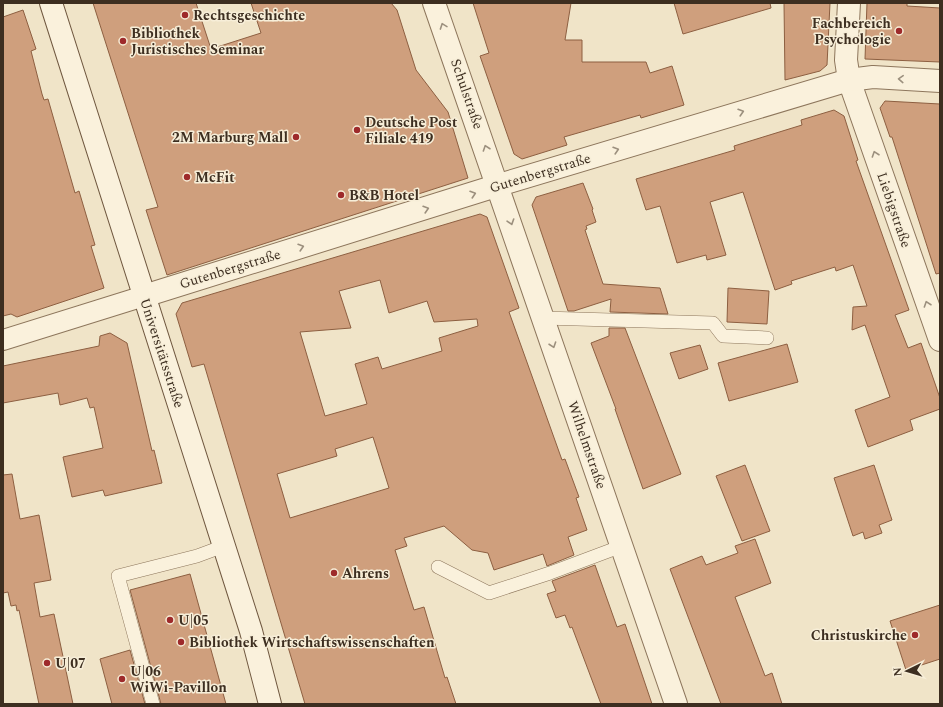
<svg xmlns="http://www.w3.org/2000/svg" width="943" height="707" font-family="Spectral,serif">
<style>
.building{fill:#cf9f7d;stroke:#8d5f41;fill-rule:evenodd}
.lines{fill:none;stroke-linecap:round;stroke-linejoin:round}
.service-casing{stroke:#8d765c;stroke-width:14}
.pedestrian-casing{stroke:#8d765c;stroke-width:22}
.minor-casing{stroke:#8d765c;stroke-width:24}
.secondary-casing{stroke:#6f573f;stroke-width:24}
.service{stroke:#faf1dc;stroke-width:13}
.pedestrian{stroke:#faf1dc;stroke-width:20}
.minor{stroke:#faf1dc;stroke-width:22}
.secondary{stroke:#faf1dc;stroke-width:22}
.oneway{stroke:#9c907e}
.poi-dot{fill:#9e2a2b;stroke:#f7eed8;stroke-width:1.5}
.labels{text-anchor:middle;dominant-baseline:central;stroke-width:3;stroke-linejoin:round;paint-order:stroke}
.poi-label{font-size:14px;font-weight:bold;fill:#3d2e20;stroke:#f7eed8;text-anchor:start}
.street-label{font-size:14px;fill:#3d2e20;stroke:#f7eed8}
</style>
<rect width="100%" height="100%" fill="#f0e4c8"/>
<g class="building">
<path d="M 93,3 L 196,3 L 211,49 L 261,33 L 251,3 L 391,3 L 397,10 L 416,70 L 448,112 L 468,178 L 167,275 L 146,210 L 158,207 Z"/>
<path d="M 473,3 L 571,3 L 565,40 L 582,40 L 582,62 L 646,62 L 650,73 L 672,66 L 684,105 L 641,118 L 640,115 L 564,137 L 567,145 L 522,159 L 514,154 L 480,56 L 489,53 Z"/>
<path d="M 674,3 L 770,3 L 771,8 L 683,34 Z"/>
<path d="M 784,3 L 830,3 L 827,65 L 820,71 L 785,80 Z"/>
<path d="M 867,3 L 907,3 L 907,6 L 940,8 L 940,62 L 865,59 Z"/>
<path d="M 23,10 L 36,49 L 31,51 L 42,94 L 44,100 L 48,99 L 75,193 L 79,191 L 95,245 L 91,246 L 104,288 L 17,317 L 11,314 L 3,316 L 3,17 Z"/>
<path d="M 885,101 L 940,104 L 940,273 L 936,274 L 892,137 L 890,137 L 880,108 Z"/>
<path d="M 834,110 L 844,116 L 858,160 L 856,161 L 909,310 L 895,315 L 908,348 L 921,343 L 940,398 L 940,409 L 910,420 L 913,430 L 868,447 L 855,410 L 890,397 L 865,325 L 852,330 L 853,307 L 867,306 L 853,265 L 836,271 L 835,267 L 791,281 L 792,284 L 775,290 L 743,192 L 710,202 L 726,255 L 707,260 L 706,255 L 677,263 L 660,206 L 646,210 L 636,179 L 735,150 L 734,146 L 802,125 L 801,120 Z"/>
<path d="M 583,183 L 593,209 L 592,210 L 596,222 L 586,226 L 587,229 L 585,230 L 603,284 L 660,288 L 668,314 L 610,312 L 611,299 L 574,311 L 568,311 L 532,205 L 536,197 Z"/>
<path d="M 480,214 L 487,217 L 519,308 L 509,312 L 562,460 L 565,459 L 579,497 L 576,498 L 587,530 L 568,537 L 574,555 L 547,566 L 543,554 L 494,570 L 488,553 L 472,550 L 444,526 L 404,538 L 407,546 L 395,550 L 414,610 L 424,607 L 445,678 L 447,677 L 456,704 L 305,704 L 204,364 L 192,367 L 176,314 L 182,303 ZM 380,280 L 389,313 L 427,301 L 434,322 L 477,319 L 478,326 L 439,338 L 442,351 L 382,369 L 378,357 L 355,364 L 367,404 L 325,416 L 300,332 L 351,328 L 339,291 ZM 373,437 L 389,488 L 290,518 L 277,474 L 337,456 L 335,449 Z"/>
<path d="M 728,288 L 769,291 L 767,324 L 727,322 Z"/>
<path d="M 609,328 L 625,328 L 681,474 L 643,489 L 615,409 L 616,409 L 591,343 L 609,336 Z"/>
<path d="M 110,333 L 127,343 L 152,451 L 154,450 L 162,483 L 105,496 L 103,490 L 72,497 L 63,457 L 103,448 L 94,407 L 90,408 L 87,398 L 60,405 L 58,393 L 3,403 L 3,366 L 99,346 L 100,336 Z"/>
<path d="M 787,344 L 798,382 L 729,401 L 718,363 Z"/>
<path d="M 700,345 L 708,369 L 679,379 L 670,353 Z"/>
<path d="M 745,465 L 770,531 L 742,541 L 716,476 Z"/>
<path d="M 874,465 L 892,520 L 879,525 L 882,533 L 865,539 L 863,532 L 853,536 L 834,478 Z"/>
<path d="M 12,474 L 20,519 L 39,515 L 51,580 L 34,583 L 40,617 L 54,614 L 73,704 L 39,704 L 19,610 L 17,611 L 16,605 L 11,606 L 8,592 L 3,593 L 3,475 Z"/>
<path d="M 755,539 L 771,583 L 735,597 L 765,676 L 772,673 L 782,704 L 721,704 L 670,569 L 702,556 L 706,565 L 738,553 L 735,546 Z"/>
<path d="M 595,565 L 617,627 L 625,624 L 652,704 L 601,704 L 572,627 L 570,628 L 565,615 L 556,618 L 547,594 L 556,591 L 552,581 Z"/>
<path d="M 190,574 L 226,704 L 161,704 L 130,590 Z"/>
<path d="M 940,605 L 940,659 L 906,670 L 890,621 Z"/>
<path d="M 130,650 L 145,704 L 112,704 L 100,659 Z"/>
</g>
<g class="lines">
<g class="service-casing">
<g id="service">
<path d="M 543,318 L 713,323 L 723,336 L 767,338"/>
<path d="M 438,567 L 489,593 L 550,573 L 622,546"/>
<path d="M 153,704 L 118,576 L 197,556 L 224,546"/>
</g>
</g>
<g class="pedestrian-casing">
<path id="pedestrian" d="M 3,340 L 144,296"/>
</g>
<g class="minor-casing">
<g id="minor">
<path d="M 434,3 L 676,704"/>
<path d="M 849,3 L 846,60 L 849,80 L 940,340"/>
<path d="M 144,296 L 499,185 L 849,80 L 873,77 L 940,81"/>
</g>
</g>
<g class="secondary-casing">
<path id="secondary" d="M 51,3 L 251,631 L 270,704"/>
</g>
<use href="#service" class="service"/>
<use href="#pedestrian" class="pedestrian"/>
<use href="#minor" class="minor"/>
<use href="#secondary" class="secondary"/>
</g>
<defs><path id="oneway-chevron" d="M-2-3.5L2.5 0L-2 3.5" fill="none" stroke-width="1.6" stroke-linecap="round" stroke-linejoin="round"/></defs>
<g class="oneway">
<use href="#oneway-chevron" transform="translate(443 26) rotate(-110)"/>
<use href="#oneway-chevron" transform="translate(901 79) rotate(-177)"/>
<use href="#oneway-chevron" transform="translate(741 112) rotate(-17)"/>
<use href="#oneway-chevron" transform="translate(486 148) rotate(-109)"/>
<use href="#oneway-chevron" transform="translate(616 150) rotate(-17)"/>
<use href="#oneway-chevron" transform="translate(875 154) rotate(-109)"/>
<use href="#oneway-chevron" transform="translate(473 194) rotate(-18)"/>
<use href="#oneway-chevron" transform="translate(426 209) rotate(-17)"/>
<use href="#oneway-chevron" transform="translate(511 222) rotate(72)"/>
<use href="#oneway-chevron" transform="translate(301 247) rotate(-17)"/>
<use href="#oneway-chevron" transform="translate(927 304) rotate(-109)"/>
<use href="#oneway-chevron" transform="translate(553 345) rotate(71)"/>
</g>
<g class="poi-dot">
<circle cx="185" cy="15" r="4"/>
<circle cx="899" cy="31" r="4"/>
<circle cx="123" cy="41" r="4"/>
<circle cx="357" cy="130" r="4"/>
<circle cx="296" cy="137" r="4"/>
<circle cx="187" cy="177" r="4"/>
<circle cx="341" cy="195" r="4"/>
<circle cx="334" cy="573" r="4"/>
<circle cx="170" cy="620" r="4"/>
<circle cx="915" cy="635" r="4"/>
<circle cx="181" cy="642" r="4"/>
<circle cx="47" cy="663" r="4"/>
<circle cx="122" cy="679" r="4"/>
</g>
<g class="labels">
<g class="poi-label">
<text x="193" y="15">Rechtsgeschichte</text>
<text x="891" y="23" text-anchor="end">Fachbereich<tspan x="891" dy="16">Psychologie</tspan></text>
<text x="131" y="33">Bibliothek<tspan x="131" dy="16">Juristisches Seminar</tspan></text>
<text x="365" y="122">Deutsche Post<tspan x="365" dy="16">Filiale 419</tspan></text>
<text x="288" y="137" text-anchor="end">2M Marburg Mall</text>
<text x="195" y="177">McFit</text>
<text x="349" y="195">B&amp;B Hotel</text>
<text x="342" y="573">Ahrens</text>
<text x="178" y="620">U|05</text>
<text x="907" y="635" text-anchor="end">Christuskirche</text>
<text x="189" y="642">Bibliothek Wirtschaftswissenschaften</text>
<text x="55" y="663">U|07</text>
<text x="130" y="671">U|06<tspan x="130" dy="16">WiWi-Pavillon</tspan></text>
</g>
<g class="street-label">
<text transform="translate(467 94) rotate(71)">Schulstraße</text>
<text transform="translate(540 173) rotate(-17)">Gutenbergstraße</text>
<text transform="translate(894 210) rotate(71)">Liebigstraße</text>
<text transform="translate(230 269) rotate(-17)">Gutenbergstraße</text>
<text transform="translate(162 353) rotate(72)">Universitätsstraße</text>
<text transform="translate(587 445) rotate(71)">Wilhelmstraße</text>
</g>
</g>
<rect width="943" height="707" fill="none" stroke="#3d2e20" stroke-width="8"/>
<g transform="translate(907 671) rotate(265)" stroke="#f7eed8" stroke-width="3" paint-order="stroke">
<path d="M0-3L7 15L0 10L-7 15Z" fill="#3d2e20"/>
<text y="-6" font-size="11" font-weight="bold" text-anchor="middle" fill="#3d2e20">N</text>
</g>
</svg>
